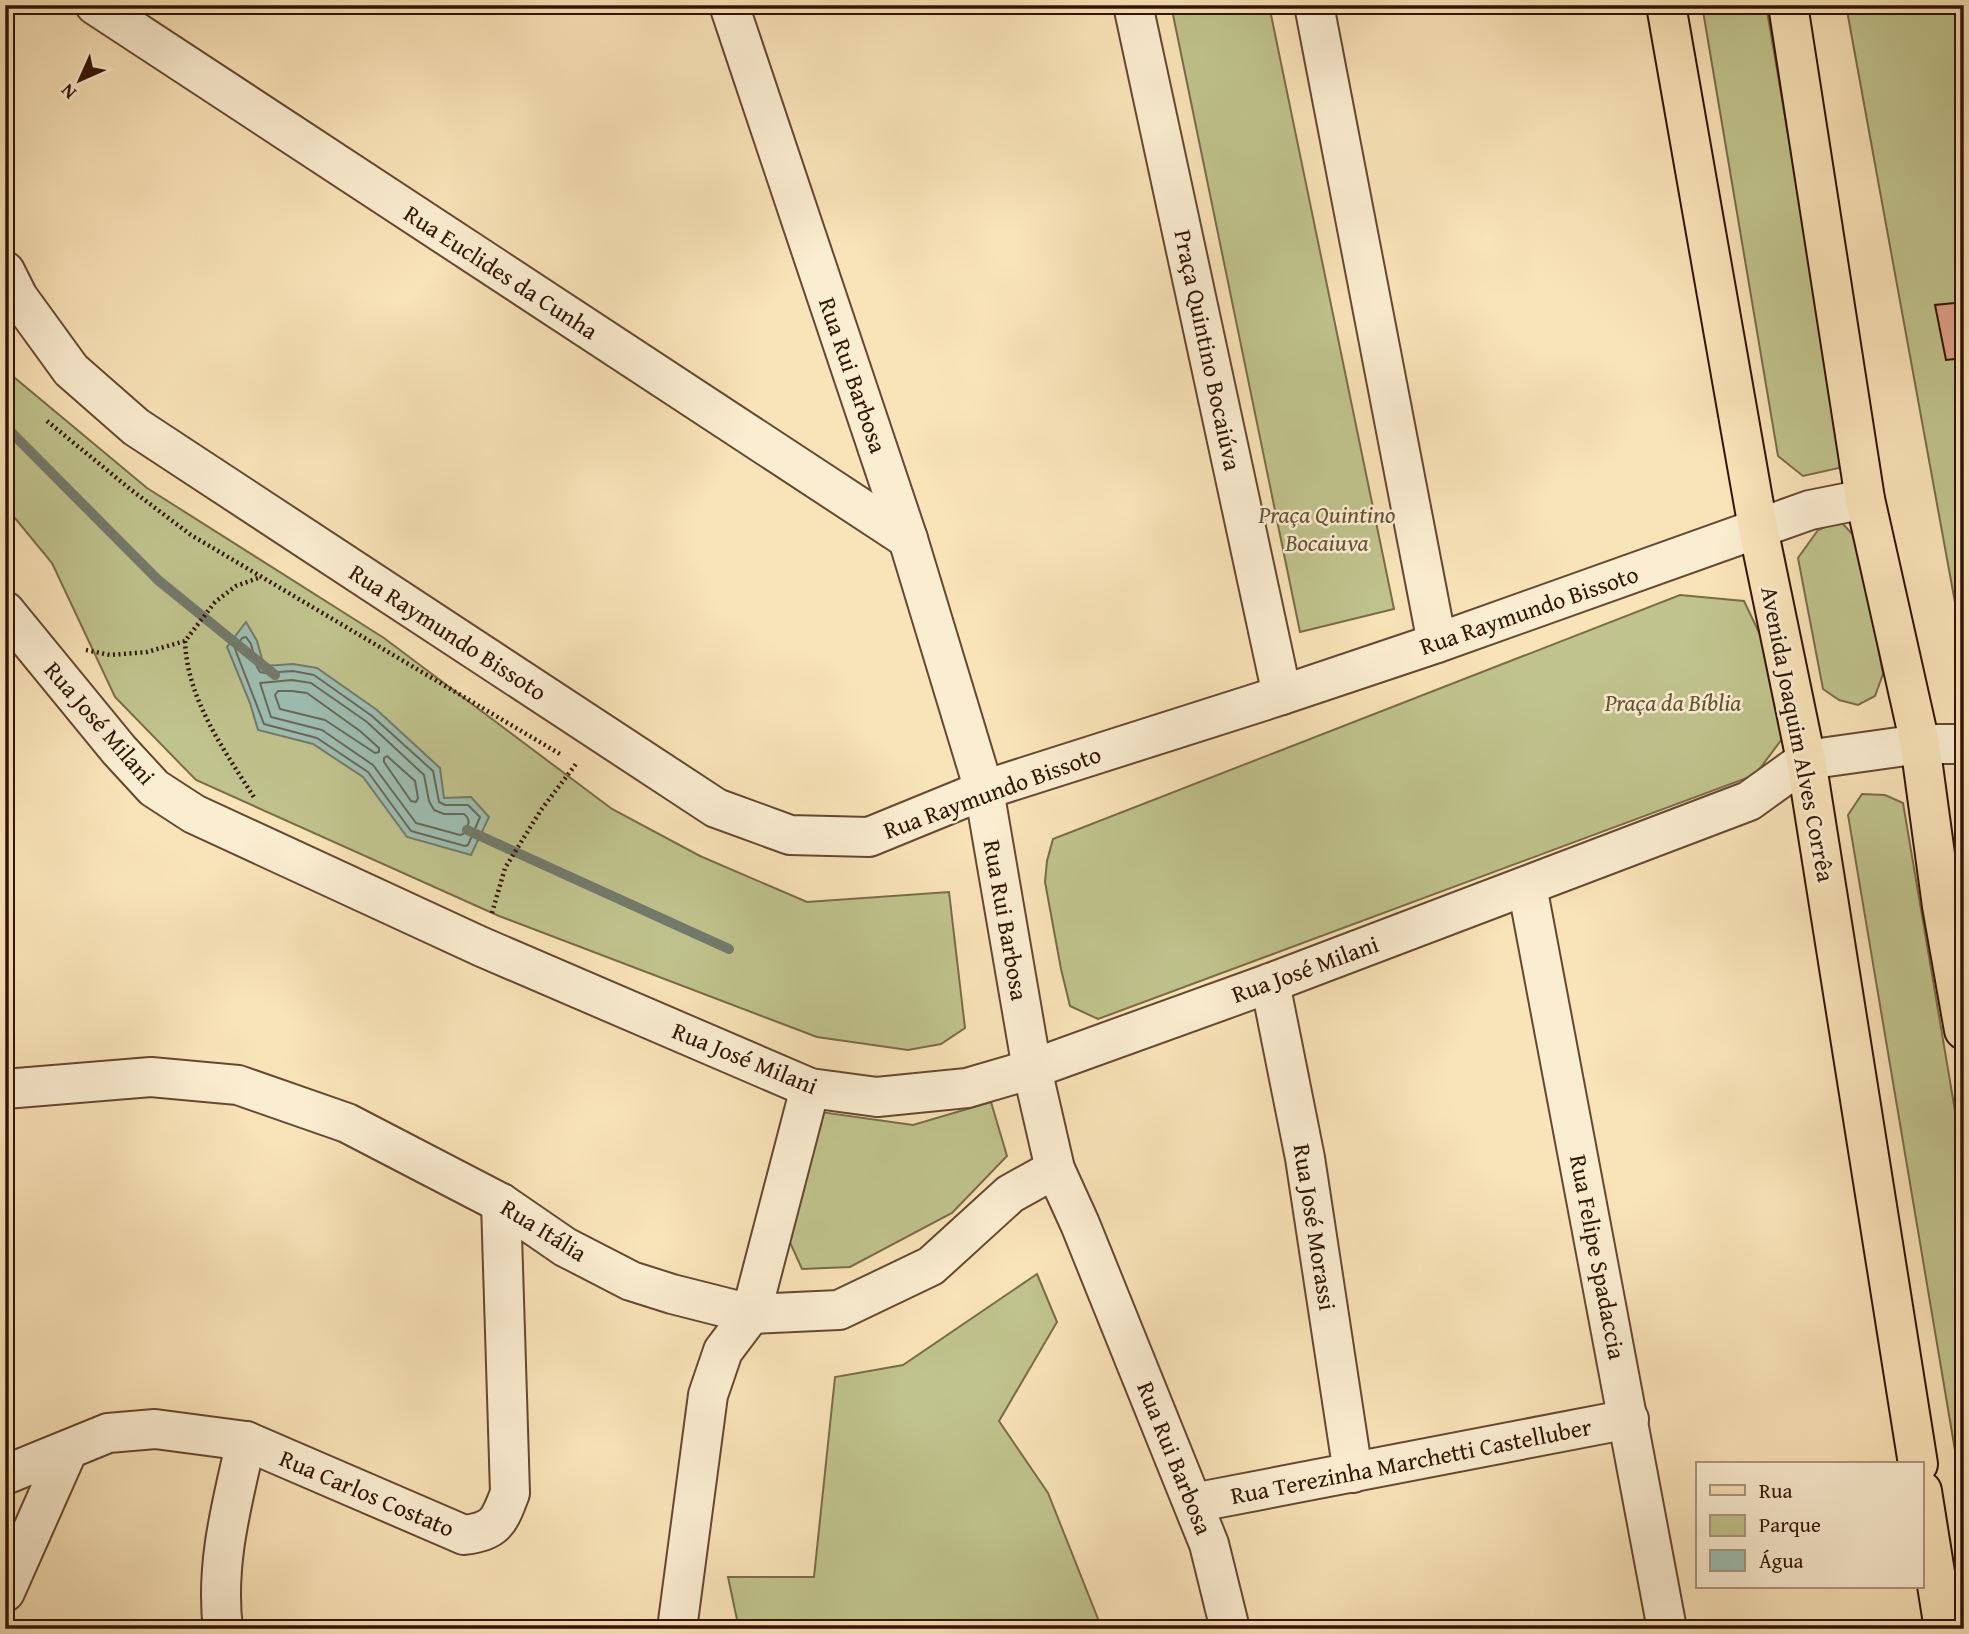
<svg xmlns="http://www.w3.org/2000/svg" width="1969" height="1634" font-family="'Gentium Book Plus',serif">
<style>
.green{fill:#c0c38d;stroke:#796c48;stroke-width:2}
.water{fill:#9ebeb2;stroke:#737a6c;stroke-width:2}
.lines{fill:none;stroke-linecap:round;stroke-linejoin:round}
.shore{stroke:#68695a;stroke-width:2}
.stream{stroke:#737a6c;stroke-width:10}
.building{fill:#e0a28a;stroke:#321402;stroke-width:2}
.minor-casing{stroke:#644830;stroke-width:42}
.major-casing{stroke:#321402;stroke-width:42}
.path{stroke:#321402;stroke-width:4.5;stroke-dasharray:2 3.5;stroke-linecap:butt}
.minor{stroke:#fbedd1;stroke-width:38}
.major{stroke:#f9e3b8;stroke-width:38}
.labels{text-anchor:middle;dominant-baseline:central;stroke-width:5;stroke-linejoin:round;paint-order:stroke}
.street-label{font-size:24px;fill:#321402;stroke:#fbedd1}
.park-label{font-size:24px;font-style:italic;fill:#645133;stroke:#fbedd1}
</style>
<rect width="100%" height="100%" fill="#f9e3b8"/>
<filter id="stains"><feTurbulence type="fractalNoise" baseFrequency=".00286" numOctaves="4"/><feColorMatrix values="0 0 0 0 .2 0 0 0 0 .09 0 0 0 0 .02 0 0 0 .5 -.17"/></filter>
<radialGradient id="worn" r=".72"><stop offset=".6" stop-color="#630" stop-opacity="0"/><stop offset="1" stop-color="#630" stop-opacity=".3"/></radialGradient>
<g class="green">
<path d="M 1171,5 L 1269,5 L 1394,609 L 1300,632 Z"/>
<path d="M 1702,5 L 1766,5 L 1841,446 L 1839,468 L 1803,476 L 1778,456 Z"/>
<path d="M 1846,5 L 1964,5 L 1964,652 Z"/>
<path d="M 5,366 L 9,373 L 147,488 L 384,638 L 612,809 L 700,856 L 807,902 L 949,892 L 965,1028 L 941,1044 L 908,1050 L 817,1037 L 499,916 L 196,780 L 115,697 L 52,563 L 10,512 L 5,509 Z"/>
<path d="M 1840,521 L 1858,540 L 1883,674 L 1875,696 L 1858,705 L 1839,700 L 1823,689 L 1798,558 L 1818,530 Z"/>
<path d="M 1680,595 L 1744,601 L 1766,647 L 1785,735 L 1755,775 L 1098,1019 L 1070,1006 L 1061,969 L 1045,882 L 1047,861 L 1053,839 Z"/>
<path d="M 1862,794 L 1885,795 L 1903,803 L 1964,1164 L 1964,1504 L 1848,815 Z"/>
<path d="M 991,1102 L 1007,1156 L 952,1213 L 850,1267 L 802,1269 L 787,1236 L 821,1112 L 913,1125 Z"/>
<path d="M 1037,1274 L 1057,1322 L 999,1421 L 1048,1493 L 1102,1629 L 739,1629 L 728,1577 L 814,1577 L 835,1377 L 903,1365 Z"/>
</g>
<path class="water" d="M 246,622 L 257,641 L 264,666 L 293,664 L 317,668 L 377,710 L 440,768 L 444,798 L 471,797 L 489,817 L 471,855 L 407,837 L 363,777 L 313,744 L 258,730 L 250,703 L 227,647 Z"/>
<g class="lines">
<g class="shore">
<path d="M 246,637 L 251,644 L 257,667 L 260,672 L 265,673 L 293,671 L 314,675 L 372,716 L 433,771 L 439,802 L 445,805 L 468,805 L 480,817 L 468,845 L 465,846 L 411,831 L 368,772 L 317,738 L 264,724 L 235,649 L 242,638 Z"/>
<path d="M 292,680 L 311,683 L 367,722 L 424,775 L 429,801 L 434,810 L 444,814 L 464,814 C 472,820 468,826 463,834 L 460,835 L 416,823 L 373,765 L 322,730 L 271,717 L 260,683 Z"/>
<path d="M 278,691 L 292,691 L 307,693 L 360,731 L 379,748 L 379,752 L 375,753 L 325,720 L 280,709 L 275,695 Z"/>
<path d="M 387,756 L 415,781 L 418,798 L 416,802 L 411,801 L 384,762 L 384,758 Z"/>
</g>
<g class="stream">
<path d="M 5,426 L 158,580 L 275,675"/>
<path d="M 467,830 L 729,949"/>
</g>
</g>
<path class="building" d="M 1964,302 L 1964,358 L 1946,360 L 1935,305 Z"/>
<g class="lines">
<g class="minor-casing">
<g id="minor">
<path d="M 95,5 L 908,539"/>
<path d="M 729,5 L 908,539 L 984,790 L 1032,1069 L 1055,1169 L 1080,1224 L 1209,1544 L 1230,1629"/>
<path d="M 1133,5 L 1282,695"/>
<path d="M 1314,5 L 1437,643"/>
<path d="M 5,271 L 18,297 L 71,370 L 136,427 L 716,808 L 790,835 L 869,837 L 984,790 L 1282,695 L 1437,643 L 1810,510 L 1865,499"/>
<path d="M 5,611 L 119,750 L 154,788 L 194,814 L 482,947 L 810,1088 L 877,1097 L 967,1088 L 1032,1069 L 1270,983 L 1749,801 L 1806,760 L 1920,744 L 1964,744"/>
<path d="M 1527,886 L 1667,1629"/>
<path d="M 1270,983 L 1305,1158 L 1353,1473"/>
<path d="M 5,1089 L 151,1077 L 238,1085 L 347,1123 L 501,1203 L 565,1247 L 631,1281 L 672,1294 L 751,1314 L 839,1310 L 931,1266 L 1010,1194 L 1055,1169"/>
<path d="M 5,1475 L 108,1433 L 155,1429 L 246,1441 L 464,1535 C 496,1531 499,1522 510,1493 L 501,1203"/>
<path d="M 1193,1503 L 1629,1419"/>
<path d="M 5,1592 L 68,1450"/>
<path d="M 223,1629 C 215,1564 232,1504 246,1441"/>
<path d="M 677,1629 L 708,1395 L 723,1351 L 751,1314 L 810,1088"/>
</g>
</g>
<g class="major-casing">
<g id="major">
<path d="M 1666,5 L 1758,528 L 1806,760 L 1918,1464"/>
<path d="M 1788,5 L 1865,499 L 1920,744 L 1942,906 L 1964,1030"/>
<path d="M 1922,1491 L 1944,1629"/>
</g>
</g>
<g class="path">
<path d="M 47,421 L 130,489 L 191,535 L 560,754"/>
<path d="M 185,641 C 187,700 225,751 255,799"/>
<path d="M 86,650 L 110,655 L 147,652 L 185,641 L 215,602 L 236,586 L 261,577"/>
<path d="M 492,913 L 505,868 L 541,810 L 576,764"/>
</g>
<use href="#minor" class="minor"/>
<use href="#major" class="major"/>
</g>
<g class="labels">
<g class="street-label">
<text transform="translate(501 272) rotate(33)">Rua Euclides da Cunha</text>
<text transform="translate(1208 350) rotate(78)">Praça Quintino Bocaiúva</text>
<text transform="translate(853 375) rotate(71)">Rua Rui Barbosa</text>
<text transform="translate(1529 610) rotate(-19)">Rua Raymundo Bissoto</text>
<text transform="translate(448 632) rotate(33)">Rua Raymundo Bissoto</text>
<text transform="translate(100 723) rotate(49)">Rua José Milani</text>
<text transform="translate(1798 734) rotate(79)">Avenida Joaquim Alves Corrêa</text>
<text transform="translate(992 792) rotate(-20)">Rua Raymundo Bissoto</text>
<text transform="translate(1006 920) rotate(80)">Rua Rui Barbosa</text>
<text transform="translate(1305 969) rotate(-20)">Rua José Milani</text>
<text transform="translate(745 1058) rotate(22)">Rua José Milani</text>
<text transform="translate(1315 1227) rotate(81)">Rua José Morassi</text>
<text transform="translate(544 1230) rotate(32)">Rua Itália</text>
<text transform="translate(1598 1257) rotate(79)">Rua Felipe Spadaccia</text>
<text transform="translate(1175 1458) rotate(68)">Rua Rui Barbosa</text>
<text transform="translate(1411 1461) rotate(-11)">Rua Terezinha Marchetti Castelluber</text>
<text transform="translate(367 1493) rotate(23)">Rua Carlos Costato</text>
</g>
<g class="park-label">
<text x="1327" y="514">Praça Quintino<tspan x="1327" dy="28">Bocaiuva</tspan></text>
<text x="1673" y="702">Praça da Bíblia</text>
</g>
</g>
<rect width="1969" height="1634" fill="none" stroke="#f9e3b8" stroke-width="28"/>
<rect x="7" y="7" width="1955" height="1620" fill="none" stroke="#321402" stroke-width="3.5"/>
<rect x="14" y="14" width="1941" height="1606" fill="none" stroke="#321402" stroke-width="2"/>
<rect x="1696" y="1462" width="228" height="126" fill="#fbedd1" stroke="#ab967e" stroke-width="2"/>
<rect x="1710" y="1485" width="35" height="10" fill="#f9e3b8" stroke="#ab967e" stroke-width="2"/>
<text x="1759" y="1498" font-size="21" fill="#321402">Rua</text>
<rect x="1710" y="1515" width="35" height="21" fill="#c0c38d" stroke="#ab967e" stroke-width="2"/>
<text x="1759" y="1532" font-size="21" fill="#321402">Parque</text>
<rect x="1710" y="1550" width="35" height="21" fill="#9ebeb2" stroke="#ab967e" stroke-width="2"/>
<text x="1759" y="1568" font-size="21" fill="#321402">Água</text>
<g transform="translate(80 80) rotate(225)" stroke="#fbedd1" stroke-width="5" paint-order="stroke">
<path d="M0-5L12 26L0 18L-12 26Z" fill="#321402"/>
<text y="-10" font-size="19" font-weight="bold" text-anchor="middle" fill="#321402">N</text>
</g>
<rect width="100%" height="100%" filter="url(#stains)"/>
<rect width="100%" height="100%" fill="url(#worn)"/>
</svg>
